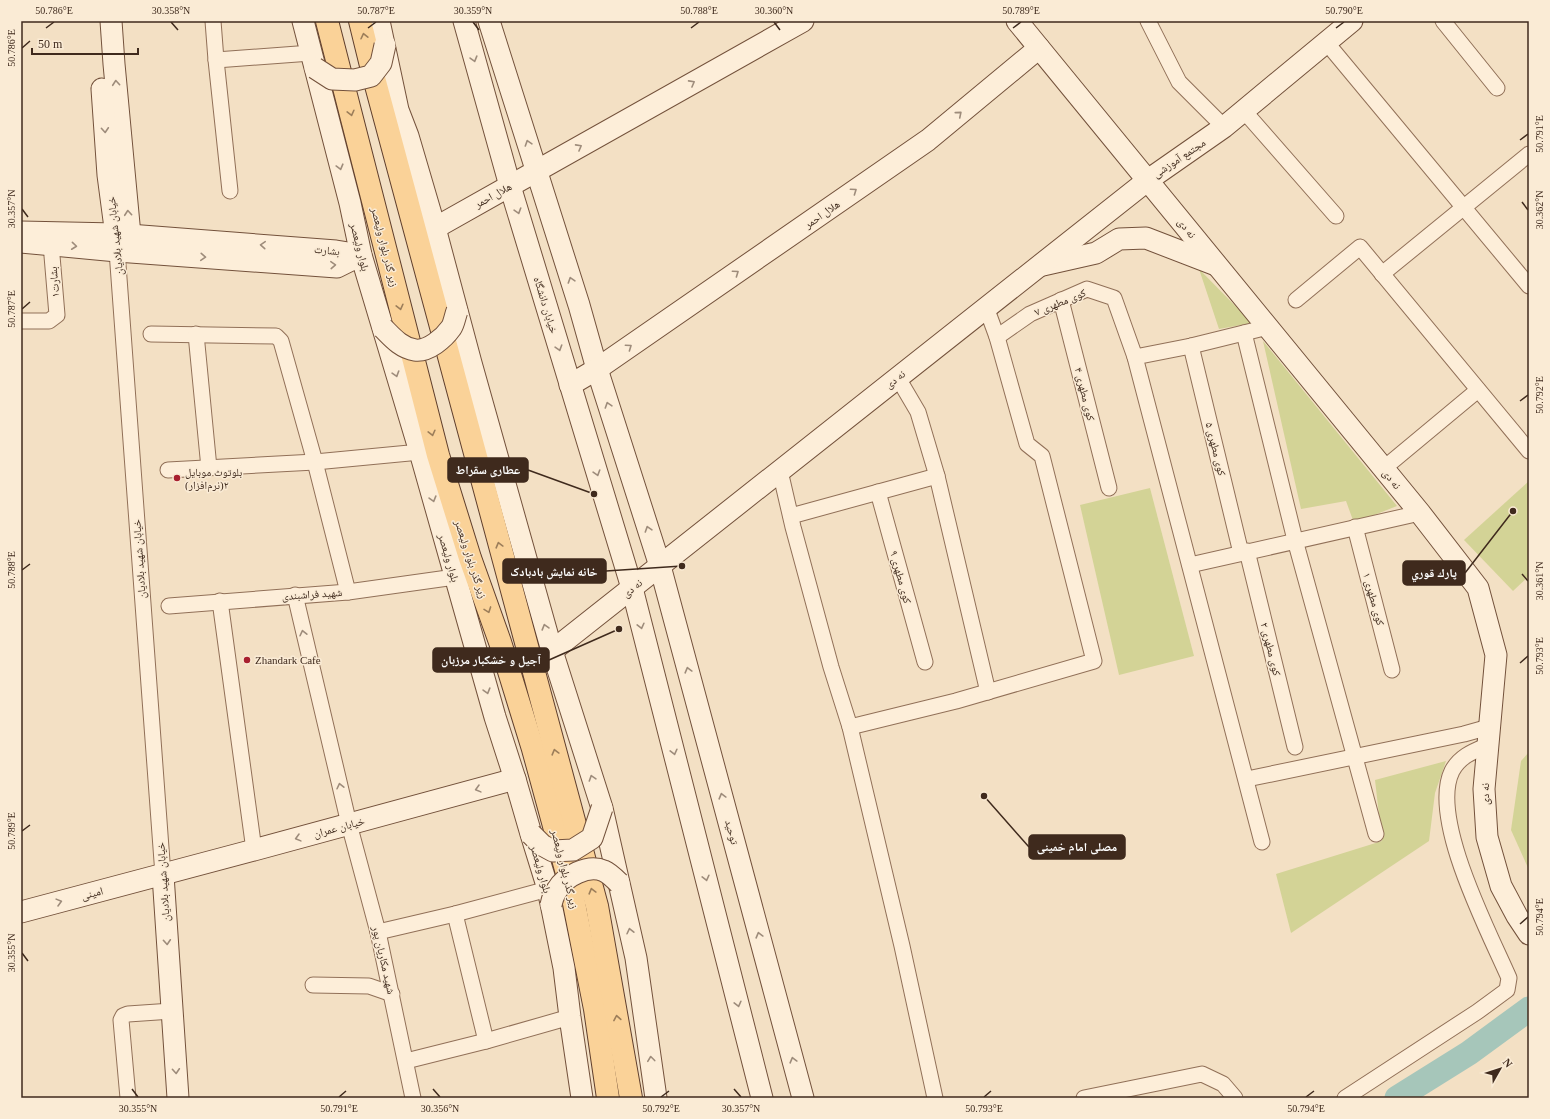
<svg xmlns="http://www.w3.org/2000/svg" width="1550" height="1119" font-family="'Times New Roman','Noto Naskh Arabic',serif">
<style>
.green{fill:#d3d396}
.lines{fill:none;stroke-linecap:round;stroke-linejoin:round}
.river{stroke:#a6c6ba;stroke-width:25}
.street-casing{stroke:#917058;stroke-width:17}
.secondary-casing{stroke:#73513b;stroke-width:23}
.primary-casing{stroke:#5f3e2c;stroke-width:24}
.street{stroke:#fdeed9;stroke-width:15}
.secondary{stroke:#fdeed9;stroke-width:21}
.primary{stroke:#fad298;stroke-width:22}
.secondary-bridge-casing{stroke:#73513b;stroke-width:23;stroke-linecap:butt}
.secondary-bridge{stroke:#fdeed9;stroke-width:21}
.oneway{stroke:#9c7e5a}
.oneway2{stroke:#9e8c7b}
.ticks{fill:none;stroke:#3f2a1d;stroke-width:1.5}
.poi-dot{fill:#a8202f;stroke:#faebd5;stroke-width:1.5}
.labels{text-anchor:middle;dominant-baseline:central;stroke-width:3;stroke-linejoin:round;paint-order:stroke}
.street-label{font-size:11px;fill:#3f2a1d;stroke:#faebd5}
.poi-label{font-size:11px;fill:#3f2a1d;stroke:#faebd5;text-anchor:start}
.leader{fill:none;stroke:#3f2a1d;stroke-width:1.5}
.callout-dot{fill:#3f2a1d;stroke:#faebd5;stroke-width:1.5}
.callout{fill:#3f2a1d;stroke:#3f2a1d;stroke-width:1.5}
.callout-label{font-size:12px;text-anchor:middle;font-weight:bold;fill:#fff}
.neatline{fill:none;stroke:#3f2a1d;stroke-width:1.5}
.ticks-label{font-size:10px;text-anchor:middle;fill:#3f2a1d}
</style>
<rect width="100%" height="100%" fill="#f3e0c4"/>
<g class="green">
<path d="M 1199,269 L 1252,323 L 1219,329 Z"/>
<path d="M 1263,341 L 1397,506 L 1354,523 L 1346,501 L 1301,509 Z"/>
<path d="M 1529,481 L 1529,576 L 1513,591 L 1464,540 Z"/>
<path d="M 1150,488 L 1194,656 L 1119,675 L 1080,505 Z"/>
<path d="M 1529,752 L 1529,870 L 1511,830 L 1521,761 Z"/>
<path d="M 1446,761 L 1435,793 L 1429,841 L 1291,933 L 1276,874 L 1382,841 L 1375,780 Z"/>
</g>
<g class="lines">
<path class="river" d="M 1397,1098 L 1469,1053 L 1529,1009"/>
<g class="street-casing">
<g id="street">
<path d="M 213,21 L 216,60 L 230,191"/>
<path d="M 1148,21 L 1179,82 L 1224,127"/>
<path d="M 1443,21 L 1497,88"/>
<path d="M 1326,42 L 1529,286"/>
<path d="M 216,60 L 311,53"/>
<path d="M 1244,111 L 1336,216"/>
<path d="M 117,251 L 163,875"/>
<path d="M 1382,274 L 1529,154"/>
<path d="M 1061,300 L 1109,488"/>
<path d="M 1296,300 L 1360,247 L 1529,451"/>
<path d="M 21,321 L 49,321 L 57,315 L 51,244"/>
<path d="M 1244,333 L 1295,540 L 1376,834"/>
<path d="M 151,334 L 276,336 L 281,341 L 315,462 L 348,592"/>
<path d="M 196,334 L 209,468"/>
<path d="M 997,337 L 1030,314 L 1087,289 L 1114,298 L 1135,357 L 1262,842"/>
<path d="M 1191,346 L 1241,553"/>
<path d="M 1135,357 L 1191,346 L 1268,327"/>
<path d="M 898,378 L 918,412 L 937,476 L 988,692"/>
<path d="M 1383,469 L 1478,390"/>
<path d="M 168,470 L 315,462 L 420,452"/>
<path d="M 780,471 L 793,527 L 831,667 L 850,727 L 902,946 L 935,1098"/>
<path d="M 878,492 L 925,662"/>
<path d="M 791,516 L 937,476"/>
<path d="M 1355,527 L 1392,670"/>
<path d="M 1247,551 L 1295,747"/>
<path d="M 1190,565 L 1420,513"/>
<path d="M 295,595 L 349,824 L 378,932 L 413,1098"/>
<path d="M 220,601 C 232,684 242,767 254,850"/>
<path d="M 169,606 L 348,592 L 455,577"/>
<path d="M 850,727 L 956,701 L 1094,661 L 1042,456 L 1027,444 L 997,337 L 986,307"/>
<path d="M 1247,779 L 1464,734 L 1489,727"/>
<path d="M 455,914 L 486,1041"/>
<path d="M 378,932 L 455,914 L 548,889"/>
<path d="M 313,985 L 369,986 L 392,994"/>
<path d="M 406,1061 L 486,1041 L 570,1017"/>
<path d="M 128,1098 L 121,1020 L 123,1016 L 128,1014 L 172,1011"/>
<path d="M 1084,1098 L 1202,1074 L 1223,1084 L 1235,1098"/>
<path d="M 1345,1098 L 1477,1012 L 1507,990 L 1509,978 C 1489,932 1429,818 1452,771 C 1460,756 1474,751 1488,745"/>
</g>
</g>
<g class="secondary-casing">
<g id="secondary">
<path d="M 111,21 L 114,64 L 130,235 L 130,249"/>
<path d="M 303,21 L 350,203 L 361,255 L 420,452 L 495,717 L 515,779 L 531,834 L 548,889 L 564,968 L 570,1017 L 582,1098"/>
<path d="M 379,21 L 398,110 L 408,136 L 435,228 L 471,363 L 552,651 L 602,808 L 636,958 L 656,1098"/>
<path d="M 464,21 L 510,186 L 632,588 L 762,1098"/>
<path d="M 489,21 L 579,305 L 597,369 L 660,566 L 803,1098"/>
<path d="M 1017,21 L 1420,513 L 1478,588 L 1496,655 L 1484,789 L 1487,837 L 1501,886 L 1517,916 L 1529,934"/>
<path d="M 102,89 L 108,175 L 117,243"/>
<path d="M 435,228 L 803,21"/>
<path d="M 21,232 L 116,234 L 336,251 L 361,255 L 337,267 L 117,251 L 21,242"/>
<path d="M 1043,265 L 1096,253 L 1119,239 L 1146,238 L 1216,265"/>
<path d="M 570,385 L 597,369 L 928,140 L 1039,48"/>
<path d="M 552,651 L 1148,180 L 1224,127 L 1352,21"/>
<path d="M 163,875 L 178,1098"/>
<path d="M 21,912 L 254,850 L 515,779"/>
</g>
</g>
<g class="primary-casing">
<g id="primary">
<path d="M 327,21 L 438,455 L 470,558 L 500,642 L 533,749 L 571,888 L 595,1009 L 608,1098"/>
<path d="M 360,21 L 374,78 L 597,906 L 631,1098"/>
</g>
</g>
<use href="#street" class="street"/>
<use href="#secondary" class="secondary"/>
<use href="#primary" class="primary"/>
<g class="secondary-bridge-casing">
<g id="secondary-bridge">
<path d="M 315,68 L 332,79 L 355,80 L 371,76 L 381,63 L 385,45"/>
<path d="M 383,328 C 392,337 401,348 415,350 C 428,352 444,338 451,328 C 454,324 455,316 457,311"/>
<path d="M 531,834 L 542,845 L 553,851 L 573,850 L 592,838 L 602,808"/>
<path d="M 551,905 C 552,900 554,894 557,890 C 565,876 588,864 604,871 C 609,873 615,879 619,883"/>
</g>
</g>
<use href="#secondary-bridge" class="secondary-bridge"/>
</g>
<defs><path id="oneway-chevron" d="M-2-3.5L2.5 0L-2 3.5" fill="none" stroke-width="1.6" stroke-linecap="round" stroke-linejoin="round"/></defs>
<g class="oneway">
<use href="#oneway-chevron" transform="translate(364 36) rotate(-103)"/>
<use href="#oneway-chevron" transform="translate(351 113) rotate(76)"/>
<use href="#oneway-chevron" transform="translate(400 307) rotate(76)"/>
<use href="#oneway-chevron" transform="translate(432 433) rotate(76)"/>
<use href="#oneway-chevron" transform="translate(499 545) rotate(-105)"/>
<use href="#oneway-chevron" transform="translate(488 610) rotate(70)"/>
<use href="#oneway-chevron" transform="translate(555 752) rotate(-105)"/>
<use href="#oneway-chevron" transform="translate(592 891) rotate(-105)"/>
<use href="#oneway-chevron" transform="translate(617 1018) rotate(-100)"/>
</g>
<g class="oneway2">
<use href="#oneway-chevron" transform="translate(474 59) rotate(74)"/>
<use href="#oneway-chevron" transform="translate(116 83) rotate(-95)"/>
<use href="#oneway-chevron" transform="translate(692 83) rotate(-29)"/>
<use href="#oneway-chevron" transform="translate(959 114) rotate(-40)"/>
<use href="#oneway-chevron" transform="translate(105 130) rotate(86)"/>
<use href="#oneway-chevron" transform="translate(528 143) rotate(-108)"/>
<use href="#oneway-chevron" transform="translate(579 147) rotate(-29)"/>
<use href="#oneway-chevron" transform="translate(340 167) rotate(75)"/>
<use href="#oneway-chevron" transform="translate(854 191) rotate(-35)"/>
<use href="#oneway-chevron" transform="translate(518 211) rotate(73)"/>
<use href="#oneway-chevron" transform="translate(128 213) rotate(-95)"/>
<use href="#oneway-chevron" transform="translate(263 245) rotate(-176)"/>
<use href="#oneway-chevron" transform="translate(74 246) rotate(6)"/>
<use href="#oneway-chevron" transform="translate(203 257) rotate(4)"/>
<use href="#oneway-chevron" transform="translate(333 265) rotate(-3)"/>
<use href="#oneway-chevron" transform="translate(736 273) rotate(-35)"/>
<use href="#oneway-chevron" transform="translate(571 280) rotate(-108)"/>
<use href="#oneway-chevron" transform="translate(629 347) rotate(-35)"/>
<use href="#oneway-chevron" transform="translate(559 348) rotate(73)"/>
<use href="#oneway-chevron" transform="translate(396 374) rotate(73)"/>
<use href="#oneway-chevron" transform="translate(608 405) rotate(-108)"/>
<use href="#oneway-chevron" transform="translate(597 473) rotate(73)"/>
<use href="#oneway-chevron" transform="translate(433 499) rotate(74)"/>
<use href="#oneway-chevron" transform="translate(648 529) rotate(-108)"/>
<use href="#oneway-chevron" transform="translate(641 626) rotate(76)"/>
<use href="#oneway-chevron" transform="translate(545 627) rotate(-106)"/>
<use href="#oneway-chevron" transform="translate(303 633) rotate(-103)"/>
<use href="#oneway-chevron" transform="translate(688 670) rotate(-105)"/>
<use href="#oneway-chevron" transform="translate(487 691) rotate(74)"/>
<use href="#oneway-chevron" transform="translate(674 752) rotate(76)"/>
<use href="#oneway-chevron" transform="translate(592 778) rotate(-108)"/>
<use href="#oneway-chevron" transform="translate(340 786) rotate(-103)"/>
<use href="#oneway-chevron" transform="translate(478 789) rotate(165)"/>
<use href="#oneway-chevron" transform="translate(722 796) rotate(-105)"/>
<use href="#oneway-chevron" transform="translate(298 838) rotate(165)"/>
<use href="#oneway-chevron" transform="translate(706 878) rotate(76)"/>
<use href="#oneway-chevron" transform="translate(59 902) rotate(-15)"/>
<use href="#oneway-chevron" transform="translate(630 931) rotate(-103)"/>
<use href="#oneway-chevron" transform="translate(759 935) rotate(-105)"/>
<use href="#oneway-chevron" transform="translate(167 942) rotate(86)"/>
<use href="#oneway-chevron" transform="translate(738 1004) rotate(76)"/>
<use href="#oneway-chevron" transform="translate(651 1059) rotate(-97)"/>
<use href="#oneway-chevron" transform="translate(793 1060) rotate(-105)"/>
<use href="#oneway-chevron" transform="translate(176 1071) rotate(86)"/>
</g>
<path class="ticks" d="M 171,22 L 178,30M 473,22 L 479,30M 774,22 L 780,30M 46,28 L 54,22M 368,28 L 376,22M 691,28 L 699,22M 1013,28 L 1021,22M 1336,28 L 1344,22M 22,48 L 30,41M 1520,140 L 1528,134M 1522,202 L 1528,210M 22,209 L 28,217M 22,309 L 30,302M 1520,401 L 1528,395M 22,570 L 30,564M 1522,574 L 1528,581M 1520,663 L 1528,656M 22,831 L 30,825M 1520,924 L 1528,917M 22,953 L 28,961M 132,1089 L 138,1097M 433,1089 L 440,1097M 734,1089 L 741,1097M 339,1097 L 346,1091M 661,1097 L 669,1091M 984,1097 L 991,1091M 1306,1097 L 1314,1091"/>
<g class="poi-dot">
<circle cx="177" cy="478" r="4"/>
<circle cx="247" cy="660" r="4"/>
</g>
<g class="labels">
<g class="street-label">
<text transform="translate(1179 158) rotate(-34)">مجتمع آموزشی</text>
<text transform="translate(493 195) rotate(-29)">هلال احمر</text>
<text transform="translate(822 214) rotate(-35)">هلال احمر</text>
<text transform="translate(1187 228) rotate(51)">نه دی</text>
<text transform="translate(115 236) rotate(-96)">خیابان شهید بلادیان</text>
<text transform="translate(360 247) rotate(76)">بلوار ولیعصر</text>
<text transform="translate(385 247) rotate(76)">زیر گذر بلوار ولیعصر</text>
<text transform="translate(327 250) rotate(6)">بشارت</text>
<text transform="translate(54 282) rotate(-95)">بشارت۱</text>
<text transform="translate(1060 302) rotate(-22)">کوی مطهری ۷</text>
<text transform="translate(546 305) rotate(73)">خیابان دانشگاه</text>
<text transform="translate(895 379) rotate(-38)">نه دی</text>
<text transform="translate(1085 394) rotate(76)">کوی مطهری ۴</text>
<text transform="translate(1216 449) rotate(76)">کوی مطهری ۵</text>
<text transform="translate(1392 479) rotate(51)">نه دی</text>
<text transform="translate(449 558) rotate(74)">بلوار ولیعصر</text>
<text transform="translate(139 559) rotate(-94)">خیابان شهید بلادیان</text>
<text transform="translate(471 559) rotate(72)">زیر گذر بلوار ولیعصر</text>
<text transform="translate(901 577) rotate(75)">کوی مطهری ۹</text>
<text transform="translate(632 588) rotate(-39)">نه دی</text>
<text transform="translate(312 594) rotate(-4)">شهید فراشبندی</text>
<text transform="translate(1374 599) rotate(75)">کوی مطهری ۱</text>
<text transform="translate(1271 649) rotate(76)">کوی مطهری ۲</text>
<text transform="translate(1485 794) rotate(-90)">نه دی</text>
<text transform="translate(339 827) rotate(-15)">خیابان عمران</text>
<text transform="translate(732 832) rotate(75)">توحید</text>
<text transform="translate(541 869) rotate(74)">بلوار ولیعصر</text>
<text transform="translate(565 869) rotate(76)">زیر گذر بلوار ولیعصر</text>
<text transform="translate(163 882) rotate(-94)">خیابان شهید بلادیان</text>
<text transform="translate(92 893) rotate(-15)">امینی</text>
<text transform="translate(384 960) rotate(77)">شهید مکاریان پور</text>
</g>
<g class="poi-label">
<text x="185" y="472">بلوتوث موبایل<tspan x="185" dy="13">(نرم‌افزار)۲</tspan></text>
<text x="255" y="660">Zhandark Cafe</text>
</g>
</g>
<path class="leader" d="M594 494L528 470M682 566L606 571M1513 511L1465 573M619 629L549 660M984 796L1029 847"/>
<g class="callout-dot">
<circle cx="594" cy="494" r="4"/>
<circle cx="682" cy="566" r="4"/>
<circle cx="1513" cy="511" r="4"/>
<circle cx="619" cy="629" r="4"/>
<circle cx="984" cy="796" r="4"/>
</g>
<g class="callout">
<rect x="448" y="458" width="80" height="24" rx="4"/>
<rect x="503" y="559" width="103" height="24" rx="4"/>
<rect x="1403" y="561" width="62" height="24" rx="4"/>
<rect x="433" y="648" width="116" height="24" rx="4"/>
<rect x="1029" y="835" width="96" height="24" rx="4"/>
</g>
<g class="callout-label">
<text x="488" y="474">عطاری سقراط</text>
<text x="554" y="576">خانه نمایش بادبادک</text>
<text x="1434" y="577">پارك قوري</text>
<text x="491" y="664">آجیل و خشکبار مرزبان</text>
<text x="1077" y="851">مصلی امام خمینی</text>
</g>
<rect width="1550" height="1119" fill="none" stroke="#faebd5" stroke-width="44"/>
<g transform="translate(1500 1069) rotate(51)" stroke="#faebd5" stroke-width="3" paint-order="stroke">
<path d="M0-3L7 15L0 10L-7 15Z" fill="#3f2a1d"/>
<text y="-6" font-size="11" font-weight="bold" text-anchor="middle" fill="#3f2a1d">N</text>
</g>
<path d="M32 48v6h106v-6" fill="none" stroke="#3f2a1d" stroke-width="2"/>
<text x="38" y="48" font-size="12" fill="#3f2a1d" stroke="#faebd5" stroke-width="3" paint-order="stroke">50 m</text>
<rect x="22" y="22" width="1506" height="1075" class="neatline"/>
<g class="ticks-label">
<text x="54" y="14">50.786°E</text>
<text x="171" y="14">30.358°N</text>
<text x="376" y="14">50.787°E</text>
<text x="473" y="14">30.359°N</text>
<text x="699" y="14">50.788°E</text>
<text x="774" y="14">30.360°N</text>
<text x="1021" y="14">50.789°E</text>
<text x="1344" y="14">50.790°E</text>
<text transform="translate(11 48) rotate(-90)" y="4">50.786°E</text>
<text transform="translate(1539 134) rotate(-90)" y="4">50.791°E</text>
<text transform="translate(11 209) rotate(-90)" y="4">30.357°N</text>
<text transform="translate(1539 210) rotate(-90)" y="4">30.362°N</text>
<text transform="translate(11 309) rotate(-90)" y="4">50.787°E</text>
<text transform="translate(1539 395) rotate(-90)" y="4">50.792°E</text>
<text transform="translate(11 570) rotate(-90)" y="4">50.788°E</text>
<text transform="translate(1539 581) rotate(-90)" y="4">30.361°N</text>
<text transform="translate(1539 656) rotate(-90)" y="4">50.793°E</text>
<text transform="translate(11 831) rotate(-90)" y="4">50.789°E</text>
<text transform="translate(1539 917) rotate(-90)" y="4">50.794°E</text>
<text transform="translate(11 953) rotate(-90)" y="4">30.355°N</text>
<text x="138" y="1112">30.355°N</text>
<text x="339" y="1112">50.791°E</text>
<text x="440" y="1112">30.356°N</text>
<text x="661" y="1112">50.792°E</text>
<text x="741" y="1112">30.357°N</text>
<text x="984" y="1112">50.793°E</text>
<text x="1306" y="1112">50.794°E</text>
</g>
</svg>
